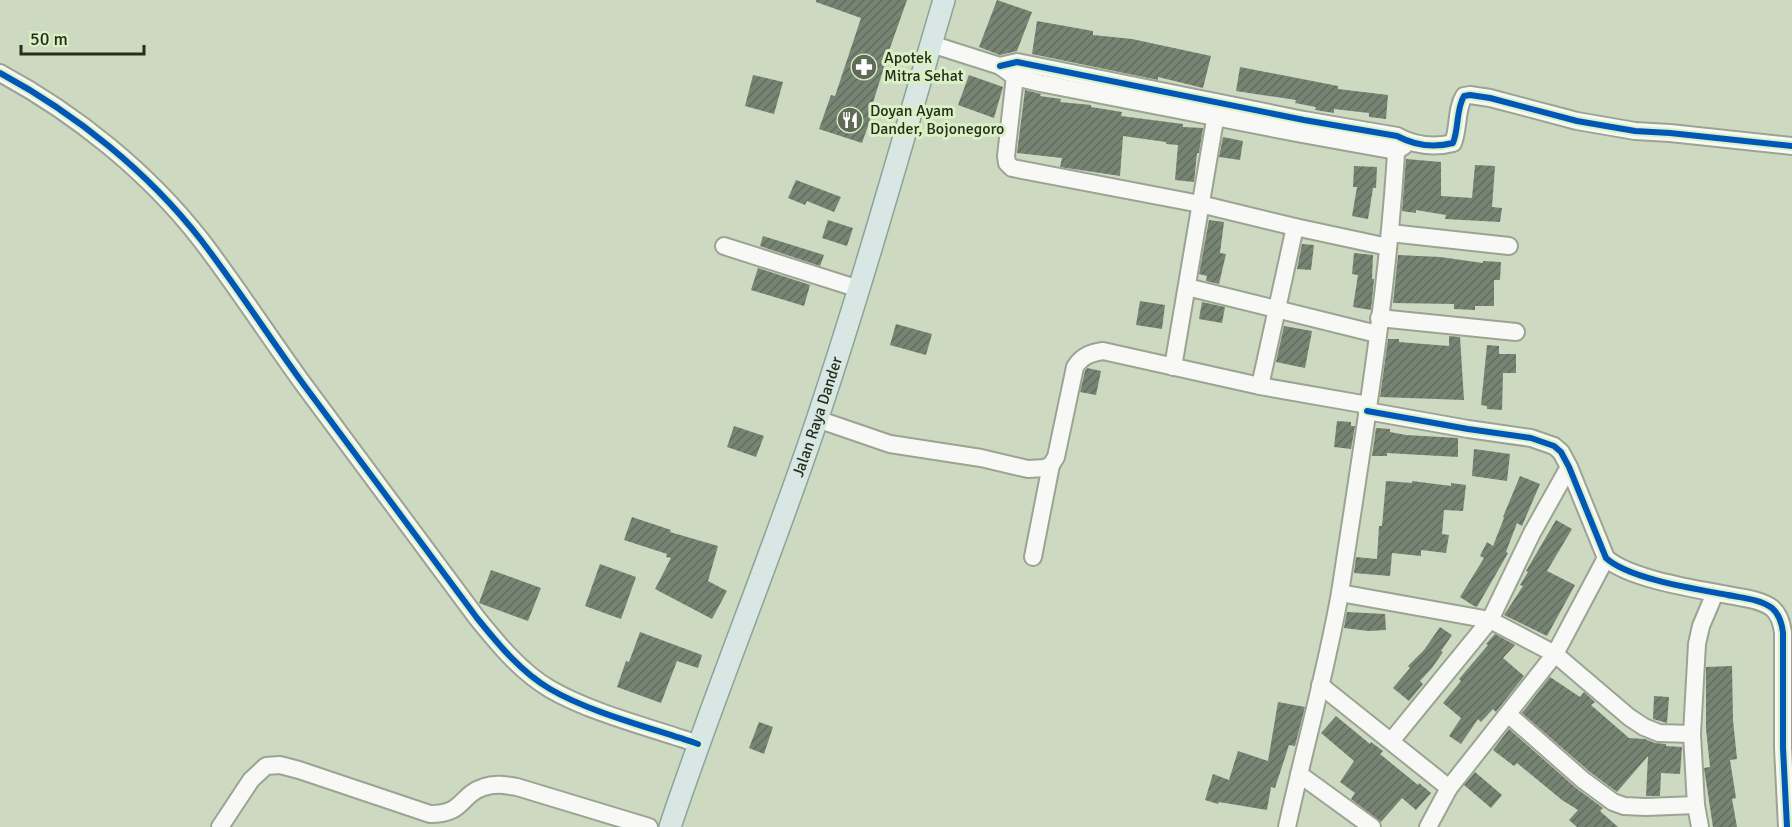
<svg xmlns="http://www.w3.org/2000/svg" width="1792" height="827" font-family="Signika,sans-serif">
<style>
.building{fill:url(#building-hatch)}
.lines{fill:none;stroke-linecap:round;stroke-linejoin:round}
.minor-casing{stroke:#9ba492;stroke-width:20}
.major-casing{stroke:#88a598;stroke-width:24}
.minor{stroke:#f8f9f6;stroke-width:16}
.major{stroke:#d8e7e3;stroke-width:21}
.cycleway-casing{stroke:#d9f1c4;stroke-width:10}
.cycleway{stroke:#0057b8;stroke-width:6}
.labels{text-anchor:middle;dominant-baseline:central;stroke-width:6;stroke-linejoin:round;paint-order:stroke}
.poi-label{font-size:16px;fill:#262e1e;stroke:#d9f1c4;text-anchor:start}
.street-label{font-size:16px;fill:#262e1e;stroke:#d9f1c4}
</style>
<defs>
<pattern id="building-hatch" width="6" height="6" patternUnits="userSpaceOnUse" patternTransform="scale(1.5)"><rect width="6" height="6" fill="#778473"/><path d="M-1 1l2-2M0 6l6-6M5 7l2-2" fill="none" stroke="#616c5e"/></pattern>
</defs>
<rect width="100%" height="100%" fill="#cdd9c1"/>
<g class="building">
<path d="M 816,0 L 907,0 L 890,48 L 871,109 L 874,109 L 862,143 L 819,129 L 831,95 L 835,96 L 861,18 L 816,2 Z"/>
<path d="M 997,0 L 1032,12 L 1017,51 L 1000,55 L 979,47 Z"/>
<path d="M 1037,21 L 1093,31 L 1093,35 L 1132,39 L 1211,56 L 1203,88 L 1158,77 L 1158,80 L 1032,54 Z"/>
<path d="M 1240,67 L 1338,86 L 1338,89 L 1388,95 L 1386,119 L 1369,117 L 1369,113 L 1334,109 L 1334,113 L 1315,110 L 1316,107 L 1295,103 L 1296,100 L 1236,91 Z"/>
<path d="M 753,75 L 783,82 L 774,114 L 745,106 Z"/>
<path d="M 969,75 L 1003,87 L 994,118 L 958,105 Z"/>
<path d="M 1025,90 L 1041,94 L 1040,96 L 1061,99 L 1060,102 L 1091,105 L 1091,107 L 1122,112 L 1121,116 L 1183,124 L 1183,127 L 1203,128 L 1199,153 L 1197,153 L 1194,182 L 1175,180 L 1178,145 L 1166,144 L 1166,142 L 1123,136 L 1120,176 L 1060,167 L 1062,158 L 1017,153 Z"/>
<path d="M 1223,137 L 1243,141 L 1240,160 L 1219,157 Z"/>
<path d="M 1406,159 L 1441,162 L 1441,196 L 1472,198 L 1475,165 L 1495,166 L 1492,207 L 1502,208 L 1500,222 L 1445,219 L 1446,215 L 1416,210 L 1416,213 L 1402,211 Z"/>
<path d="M 1354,166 L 1377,167 L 1376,188 L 1373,188 L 1368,219 L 1352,216 L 1357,187 L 1353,187 Z"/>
<path d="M 796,180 L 841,197 L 834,212 L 807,201 L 805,205 L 788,198 Z"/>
<path d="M 828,220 L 853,228 L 847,246 L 822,238 Z"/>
<path d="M 1209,220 L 1224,222 L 1220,253 L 1226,254 L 1219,284 L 1206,281 L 1207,276 L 1199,274 Z"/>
<path d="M 763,236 L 824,255 L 820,266 L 760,246 Z"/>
<path d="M 1302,244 L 1314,245 L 1311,270 L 1297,269 Z"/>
<path d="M 1354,253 L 1373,255 L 1372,279 L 1374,279 L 1371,310 L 1353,307 L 1358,275 L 1352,274 Z"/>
<path d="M 1398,255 L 1440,257 L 1483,263 L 1483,261 L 1501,262 L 1500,280 L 1494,280 L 1494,306 L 1475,306 L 1475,310 L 1454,309 L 1454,304 L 1393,303 Z"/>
<path d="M 758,268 L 810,285 L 804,306 L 751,290 Z"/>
<path d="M 1140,301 L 1165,305 L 1162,329 L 1136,325 Z"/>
<path d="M 1202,302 L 1225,307 L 1222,323 L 1199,319 Z"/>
<path d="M 896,324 L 932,334 L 926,355 L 890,345 Z"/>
<path d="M 1284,326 L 1312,331 L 1305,368 L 1276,362 Z"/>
<path d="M 1449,336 L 1460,337 L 1464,400 L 1380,397 L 1388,339 L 1399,339 L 1399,342 L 1449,346 Z"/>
<path d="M 1487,345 L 1499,346 L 1499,354 L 1516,354 L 1516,373 L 1503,373 L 1502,410 L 1487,409 L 1487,406 L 1481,405 Z"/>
<path d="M 1087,368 L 1101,371 L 1096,395 L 1080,392 L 1085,371 Z"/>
<path d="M 1337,421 L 1351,422 L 1351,426 L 1355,426 L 1351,449 L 1334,447 Z"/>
<path d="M 734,426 L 764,436 L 756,457 L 727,447 Z"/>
<path d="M 1376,428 L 1390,429 L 1390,432 L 1406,435 L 1458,438 L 1458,457 L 1387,453 L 1387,456 L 1372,456 Z"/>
<path d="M 1474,449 L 1510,454 L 1507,481 L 1472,476 Z"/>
<path d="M 1520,476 L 1540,484 L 1522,526 L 1517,523 L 1506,552 L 1508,553 L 1500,567 L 1477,607 L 1474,606 L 1460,597 L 1484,558 L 1480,556 L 1487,542 L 1493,546 L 1504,518 L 1503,517 Z"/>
<path d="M 1386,481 L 1412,483 L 1412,481 L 1451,486 L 1451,483 L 1466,485 L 1463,511 L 1444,510 L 1442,534 L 1449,535 L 1446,553 L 1421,550 L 1421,556 L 1392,553 L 1390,576 L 1354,573 L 1356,557 L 1377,559 L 1379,526 L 1382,526 Z"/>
<path d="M 632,517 L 671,530 L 670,532 L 718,546 L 708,581 L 727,591 L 712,619 L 655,589 L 671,558 L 666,557 L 667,554 L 624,540 Z"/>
<path d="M 1556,520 L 1572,529 L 1547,571 L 1575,585 L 1547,636 L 1504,615 L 1523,586 L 1520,585 L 1528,572 L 1526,571 Z"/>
<path d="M 600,564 L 636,577 L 621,619 L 585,606 Z"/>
<path d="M 491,570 L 541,588 L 528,621 L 479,603 Z"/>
<path d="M 1347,612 L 1385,614 L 1386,630 L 1369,631 L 1344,628 Z"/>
<path d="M 1440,627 L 1452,635 L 1441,651 L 1443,652 L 1432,668 L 1420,681 L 1423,684 L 1409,701 L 1393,688 L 1410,668 L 1408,666 L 1424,650 Z"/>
<path d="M 640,632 L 702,655 L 698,668 L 677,661 L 661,703 L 617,687 L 626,661 L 629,662 Z"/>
<path d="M 1495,634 L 1515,645 L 1503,658 L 1524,676 L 1496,712 L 1493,709 L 1481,722 L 1478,719 L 1461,744 L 1449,736 L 1461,718 L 1443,703 L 1461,681 L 1459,679 L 1488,645 L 1486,644 Z"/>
<path d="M 1732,666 L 1733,720 L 1737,759 L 1730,760 L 1736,798 L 1732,799 L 1737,827 L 1713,827 L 1704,768 L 1710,767 L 1706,729 L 1706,667 Z"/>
<path d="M 1550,677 L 1580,697 L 1584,692 L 1595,702 L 1591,705 L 1629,738 L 1645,739 L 1655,743 L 1666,744 L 1666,746 L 1682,747 L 1680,774 L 1661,773 L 1660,796 L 1646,796 L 1648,756 L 1617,792 L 1590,772 L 1522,713 Z"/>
<path d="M 1654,696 L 1669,697 L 1667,723 L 1653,719 Z"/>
<path d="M 1278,702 L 1305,707 L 1295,746 L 1289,745 L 1275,788 L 1271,787 L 1267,810 L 1219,802 L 1218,804 L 1205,800 L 1213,774 L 1229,780 L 1238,751 L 1268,761 Z"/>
<path d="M 1336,716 L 1370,744 L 1371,742 L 1383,751 L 1380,754 L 1418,785 L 1419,783 L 1431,793 L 1416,810 L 1402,798 L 1381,822 L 1351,799 L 1355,793 L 1340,782 L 1354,761 L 1321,733 Z"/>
<path d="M 759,722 L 773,727 L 764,754 L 749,748 Z"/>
<path d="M 1509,729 L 1576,788 L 1603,808 L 1600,811 L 1618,827 L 1577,827 L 1569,820 L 1578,810 L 1562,800 L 1517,763 L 1514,766 L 1493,750 Z"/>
<path d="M 1475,772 L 1502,795 L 1491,808 L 1464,785 Z"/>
</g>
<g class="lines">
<g class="minor-casing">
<g id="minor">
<path d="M 931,44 L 1000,66 L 1015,77 L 1040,83 L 1302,134 L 1396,151 L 1404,146"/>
<path d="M 1000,66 L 1017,62 L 1304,120 L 1397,136 C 1414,145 1434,148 1453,143 C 1459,128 1456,109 1464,96 L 1470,95 L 1490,98 L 1577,121 L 1635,131 L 1670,133 L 1792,146"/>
<path d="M 1016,67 L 1006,156 L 1007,163 L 1012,168 L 1200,204 L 1295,227 L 1388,247"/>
<path d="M 0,73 C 76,114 148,172 201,240 C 237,287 269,337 304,385 C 361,463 420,540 477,618 C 498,644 521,672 550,689 C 591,713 652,728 698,744"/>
<path d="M 1390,233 L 1509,246"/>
<path d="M 724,246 L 859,289"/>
<path d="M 1187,287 L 1377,334"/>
<path d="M 1379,318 L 1516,332"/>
<path d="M 1173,367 L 1217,108"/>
<path d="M 1260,386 L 1295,227"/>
<path d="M 1367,411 L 1468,429 L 1531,438 L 1554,446 L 1561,452 L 1569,467 L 1606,558 C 1629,579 1696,589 1728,595 C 1742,598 1760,599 1772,608 C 1779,614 1782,624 1783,633 L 1783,748 L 1787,827"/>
<path d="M 817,419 L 890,444 L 981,458 L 1028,469 L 1045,468 L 1051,465 L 1056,457 L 1075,367 C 1082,356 1090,353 1103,351 L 1260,386 L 1368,405"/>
<path d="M 1033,557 L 1051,465"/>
<path d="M 1340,593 L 1490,620 L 1555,654 L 1629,717 L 1644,727 L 1659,733 L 1692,734"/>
<path d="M 1320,685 L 1449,788"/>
<path d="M 1509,715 L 1583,780 L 1613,802 L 1624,806 L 1646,807 L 1696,805"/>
<path d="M 1392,740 L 1490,620 L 1532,533 L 1569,467"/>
<path d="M 1299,774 L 1372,827"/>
<path d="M 220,827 L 251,780 L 266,766 L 280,765 L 299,770 L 430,814 C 465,814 459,795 484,787 C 495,783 505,785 517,787 L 649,827"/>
<path d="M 1287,827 C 1304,749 1326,672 1340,593 C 1363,441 1389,289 1397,136"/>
<path d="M 1428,827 L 1449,788 L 1555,654 L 1606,558"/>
<path d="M 1700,827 L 1696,805 L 1692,734 L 1697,644 L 1701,626 L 1715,593"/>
</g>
</g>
<g class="major-casing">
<g id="major">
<path id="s1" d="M 670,827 C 716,689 772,555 818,417 C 864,279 903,139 944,0"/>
</g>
</g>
<use href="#minor" class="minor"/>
<use href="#major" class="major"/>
<g class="cycleway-casing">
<g id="cycleway">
<path d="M 1000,66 L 1017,62 L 1304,120 L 1397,136 C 1414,145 1434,148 1453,143 C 1459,128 1456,109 1464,96 L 1470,95 L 1490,98 L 1577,121 L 1635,131 L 1670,133 L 1792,146"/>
<path d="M 0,73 C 76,114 148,172 201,240 C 237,287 269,337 304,385 C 361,463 420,540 477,618 C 498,644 521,672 550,689 C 591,713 652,728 698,744"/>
<path d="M 1367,411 L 1468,429 L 1531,438 L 1554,446 L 1561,452 L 1569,467 L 1606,558 C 1629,579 1696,589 1728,595 C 1742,598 1760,599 1772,608 C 1779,614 1782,624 1783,633 L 1783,748 L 1787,827"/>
</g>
</g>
<use href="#cycleway" class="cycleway"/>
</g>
<defs>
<g id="pharmacy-disc" transform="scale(1.35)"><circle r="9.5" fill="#606a57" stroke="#d9f1c4"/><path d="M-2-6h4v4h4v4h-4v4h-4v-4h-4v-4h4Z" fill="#fff"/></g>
<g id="restaurant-disc" transform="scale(1.35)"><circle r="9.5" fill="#606a57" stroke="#d9f1c4"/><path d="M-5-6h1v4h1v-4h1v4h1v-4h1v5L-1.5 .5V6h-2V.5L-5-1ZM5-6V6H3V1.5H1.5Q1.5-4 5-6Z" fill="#fff"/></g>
</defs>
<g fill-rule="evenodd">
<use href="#pharmacy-disc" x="864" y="67"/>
<use href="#restaurant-disc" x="850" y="120"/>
</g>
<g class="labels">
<g class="poi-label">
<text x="884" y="58">Apotek<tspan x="884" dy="18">Mitra Sehat</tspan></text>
<text x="870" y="111">Doyan Ayam<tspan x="870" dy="18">Dander, Bojonegoro</tspan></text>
</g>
<g class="street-label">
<text stroke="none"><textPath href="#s1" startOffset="436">Jalan Raya Dander</textPath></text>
</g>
</g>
<path d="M21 45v9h123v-9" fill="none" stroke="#262e1e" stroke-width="3"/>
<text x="30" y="45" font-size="18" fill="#262e1e" stroke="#d9f1c4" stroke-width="4.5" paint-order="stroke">50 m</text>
</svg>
